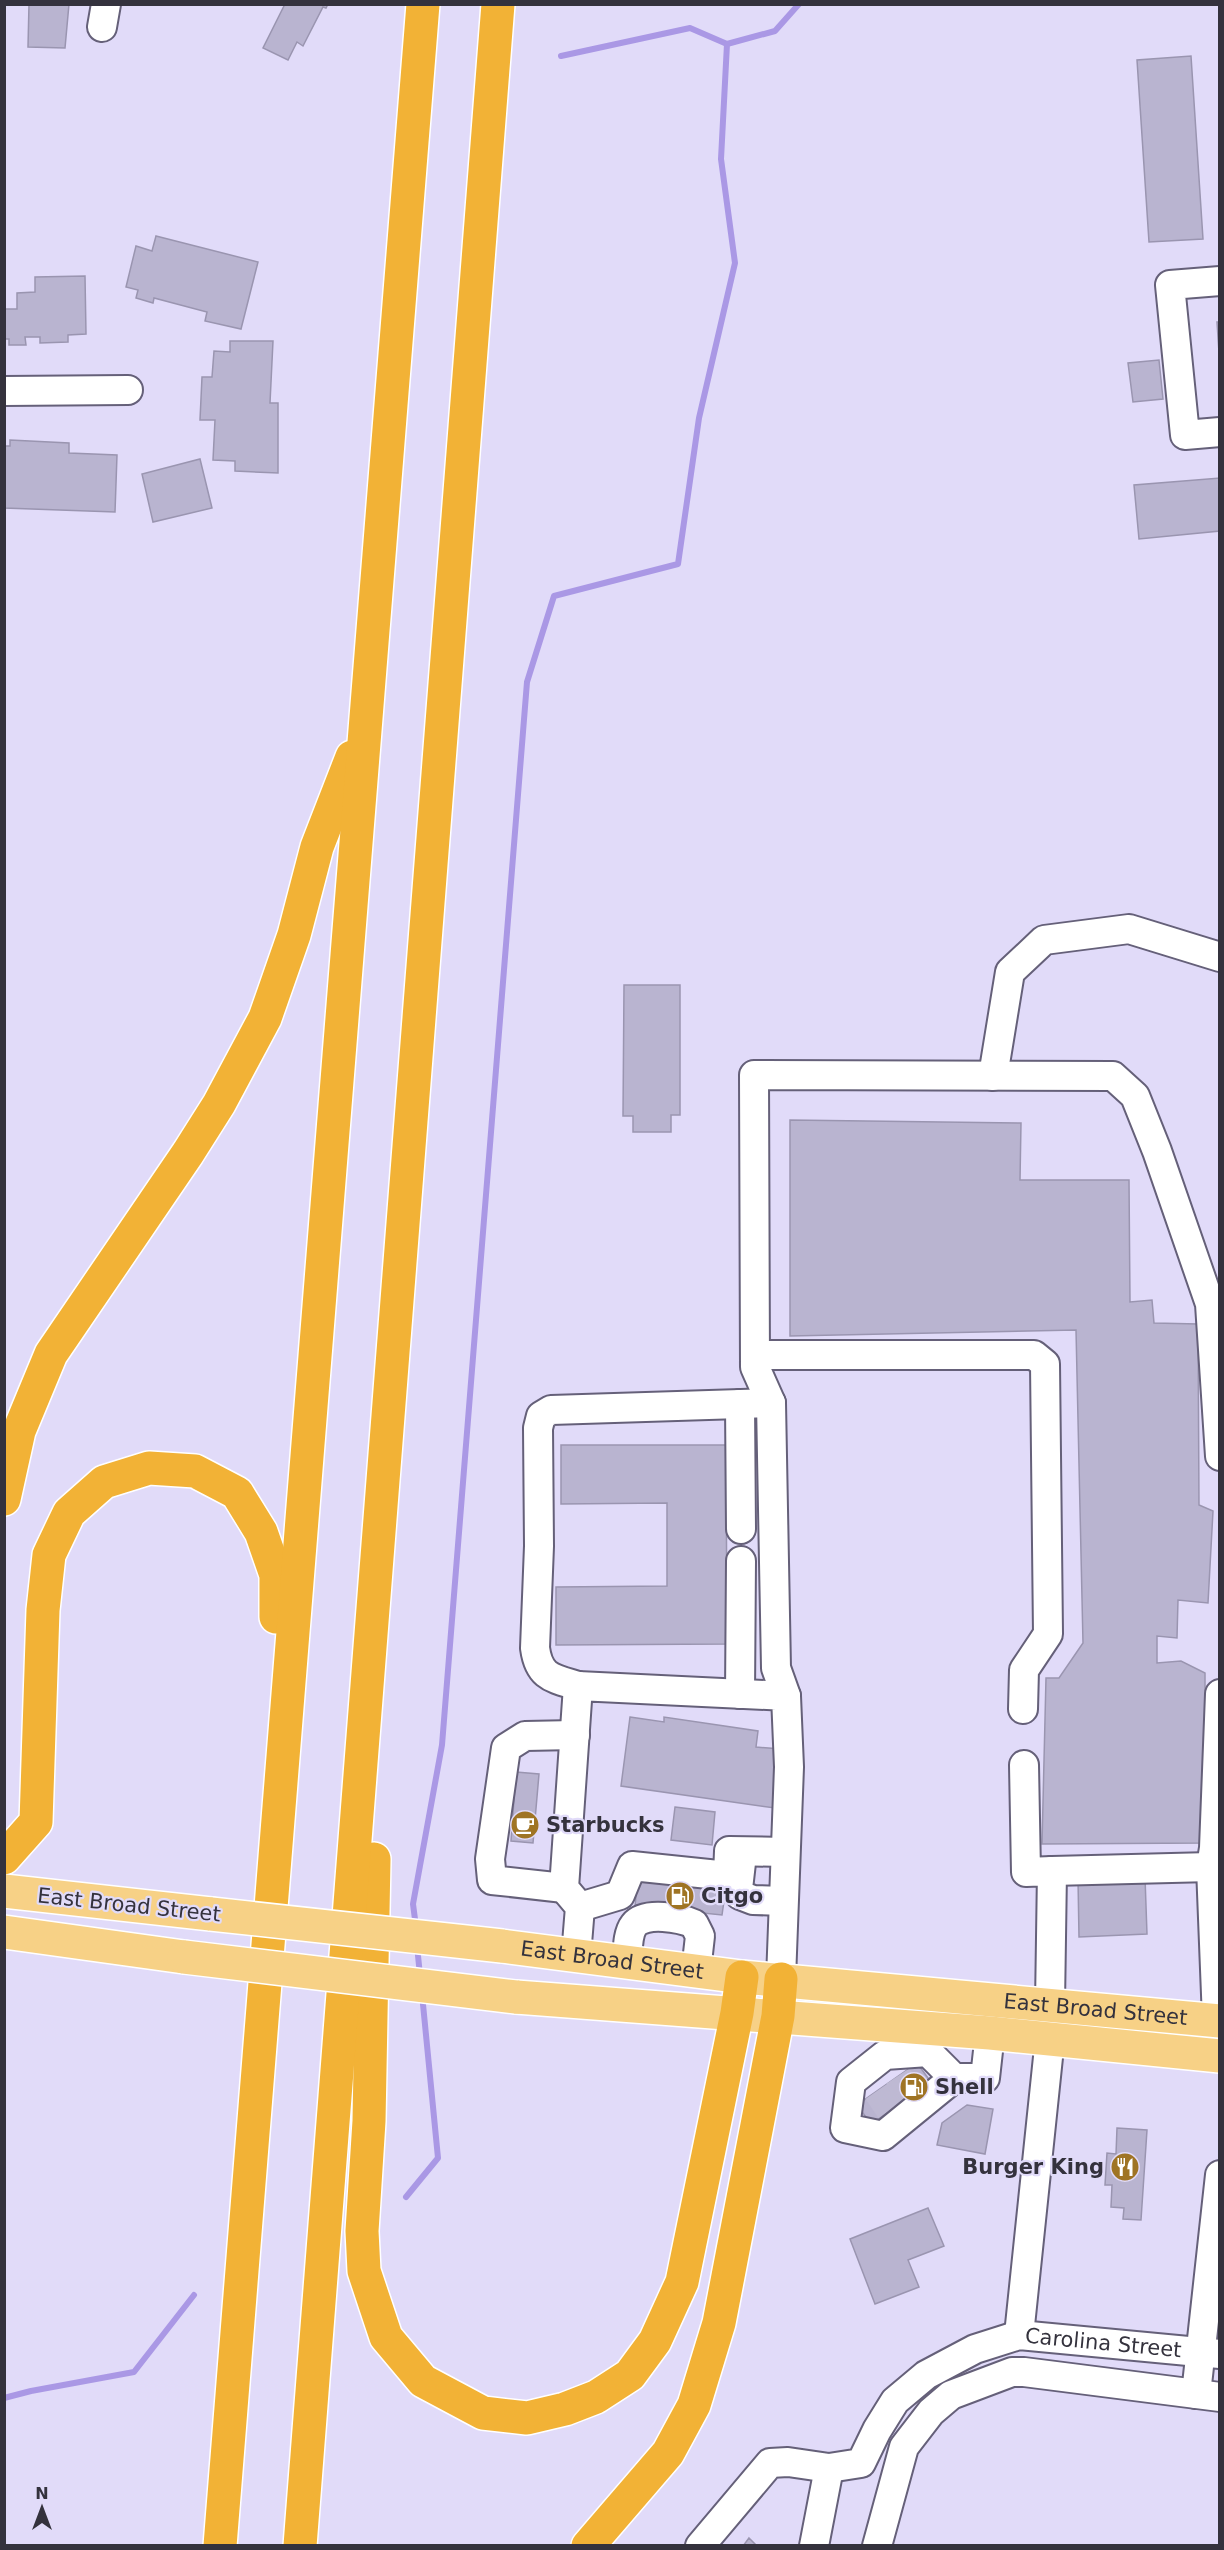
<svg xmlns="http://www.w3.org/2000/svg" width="1224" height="2550" font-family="'DejaVu Sans',sans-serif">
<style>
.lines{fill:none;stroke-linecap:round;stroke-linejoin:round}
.stream{stroke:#aa98e5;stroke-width:6}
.building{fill:#b9b4d0;stroke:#9a95b0;stroke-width:1.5}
.minor-tunnel{stroke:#beb9d3;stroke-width:28;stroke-dasharray:28 14;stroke-linecap:butt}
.minor-casing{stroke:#656079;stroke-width:32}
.major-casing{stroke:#fff;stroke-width:36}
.highway-casing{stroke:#fff;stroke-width:36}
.minor{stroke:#fff;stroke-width:28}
.major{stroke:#f7d186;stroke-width:33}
.highway{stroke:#f2b236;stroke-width:33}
.major-bridge-casing{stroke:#fff;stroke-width:36;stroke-linecap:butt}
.major-bridge{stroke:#f7d186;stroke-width:33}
.labels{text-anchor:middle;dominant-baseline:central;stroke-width:4.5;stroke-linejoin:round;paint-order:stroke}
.poi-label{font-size:21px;font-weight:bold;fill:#34323d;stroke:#e1dbf9;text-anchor:start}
.street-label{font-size:21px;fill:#34323d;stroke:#e1dbf9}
</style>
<rect width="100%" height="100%" fill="#e1dbf9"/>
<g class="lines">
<g class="stream">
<path d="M 561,56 L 690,28 L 727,44"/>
<path d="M 416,1927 L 413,1904 L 442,1745 L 527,682 L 554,596 L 678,564 L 699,418 L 735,263 L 721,159 L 727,44 L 775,31 L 799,4"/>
<path d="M 417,1946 L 420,1975"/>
<path d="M 406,2197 L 438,2158 L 422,1994"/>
<path d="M 4,2398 L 31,2391 L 134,2372 L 194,2295"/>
</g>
</g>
<g class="building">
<path d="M 29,4 L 69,4 L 65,48 L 28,47 Z"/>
<path d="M 285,4 L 328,4 L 326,8 L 323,7 L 303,46 L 297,42 L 288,60 L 263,48 Z"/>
<path d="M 1191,56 L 1203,239 L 1149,242 L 1137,60 Z"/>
<path d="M 156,236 L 258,262 L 241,329 L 205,321 L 207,312 L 154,298 L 153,303 L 136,298 L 138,290 L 126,287 L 136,246 L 152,251 Z"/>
<path d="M 85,276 L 86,334 L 68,335 L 68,342 L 40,343 L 40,337 L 25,337 L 26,345 L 9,345 L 9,339 L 4,339 L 4,309 L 17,309 L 17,293 L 35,292 L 35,277 Z"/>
<path d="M 1217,322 L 1220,322 L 1220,368 Z"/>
<path d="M 230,341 L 273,341 L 270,403 L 278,403 L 278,473 L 235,471 L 235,461 L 213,460 L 215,420 L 200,420 L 202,377 L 212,377 L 214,351 L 230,352 Z"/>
<path d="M 1159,360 L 1163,399 L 1133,402 L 1128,363 Z"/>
<path d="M 10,440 L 69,443 L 69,453 L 117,455 L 115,512 L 4,508 L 4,446 L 10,446 Z"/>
<path d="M 200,459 L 212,508 L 153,522 L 142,474 Z"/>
<path d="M 1220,478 L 1220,531 L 1139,539 L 1134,485 Z"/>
<path d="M 624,985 L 680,985 L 680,1115 L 671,1115 L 671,1132 L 633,1132 L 633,1116 L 623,1116 Z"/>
<path d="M 790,1120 L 1021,1123 L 1020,1180 L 1129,1180 L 1130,1302 L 1152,1300 L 1154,1323 L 1198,1324 L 1199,1505 L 1213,1511 L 1208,1603 L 1178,1600 L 1177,1638 L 1157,1636 L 1157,1663 L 1181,1661 L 1205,1673 L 1205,1843 L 1042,1844 L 1046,1678 L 1059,1678 L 1083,1643 L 1076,1330 L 790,1336 Z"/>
<path d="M 561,1445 L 726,1445 L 727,1644 L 556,1645 L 556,1587 L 667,1586 L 667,1503 L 561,1504 Z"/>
<path d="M 630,1717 L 664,1722 L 664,1717 L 758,1731 L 756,1747 L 781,1749 L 775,1808 L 621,1786 Z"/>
<path d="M 516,1772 L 539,1774 L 533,1843 L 511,1841 Z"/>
<path d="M 675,1807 L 715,1812 L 712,1845 L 671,1840 Z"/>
<path d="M 638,1877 L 726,1887 L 722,1915 L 635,1906 Z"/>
<path d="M 1145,1877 L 1147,1934 L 1079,1937 L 1078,1879 Z"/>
<path d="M 917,2063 L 931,2082 L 871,2124 L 857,2105 Z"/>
<path d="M 967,2105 L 993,2109 L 985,2154 L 937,2145 L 942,2123 Z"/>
<path d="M 1117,2128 L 1147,2130 L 1141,2220 L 1123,2219 L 1124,2208 L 1111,2207 L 1112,2185 L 1105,2185 L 1107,2153 L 1116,2154 Z"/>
<path d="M 928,2208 L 944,2246 L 908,2260 L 919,2287 L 875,2304 L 850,2239 Z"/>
<path d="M 749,2538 L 757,2546 L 743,2546 Z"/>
</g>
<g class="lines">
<g class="minor-tunnel">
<path d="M 898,2076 L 911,2096"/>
<path d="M 877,2091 L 890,2110"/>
</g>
<g class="minor-casing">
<g id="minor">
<path d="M 102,27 L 106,4"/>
<path d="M 1220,281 L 1170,285 L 1185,435 L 1220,432"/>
<path d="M 4,391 L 128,390"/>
<path d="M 993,1076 L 1010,972 L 1044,940 L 1129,929 L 1220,957"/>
<path d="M 755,1355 L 1034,1355 L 1045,1364 L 1048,1634 L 1024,1670 L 1023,1709"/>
<path d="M 740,1404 L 741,1529"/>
<path d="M 578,1686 C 552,1678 539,1677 535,1648 L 539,1546 L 538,1428 L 541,1416 L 551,1410 L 771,1403"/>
<path d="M 740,1694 L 741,1561"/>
<path d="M 786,1696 L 776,1668 L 771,1403 L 755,1367 L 754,1075 L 1113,1076 L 1135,1096 L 1157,1151 L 1210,1304 L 1220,1456"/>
<path d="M 1024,1765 L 1026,1872 L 1052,1871 L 1050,2004"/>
<path d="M 742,1854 L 738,1889 L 740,1895 L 753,1900 L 783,1901"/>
<path d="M 1052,1871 L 1211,1867"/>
<path d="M 564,1888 L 492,1880 L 490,1859 L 506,1748 L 525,1736 L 575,1735"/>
<path d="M 580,1907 L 620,1895 L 632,1866 L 728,1876 L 729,1851 L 785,1852"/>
<path d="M 576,1956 L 580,1907 L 564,1888 L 578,1686 L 786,1696 L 789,1767 L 781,1979"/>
<path d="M 627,1962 C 628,1951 627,1934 634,1925 C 645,1911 681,1918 694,1924 L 700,1936 L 696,1971"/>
<path d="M 1217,2020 L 1211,1867 L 1214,1848 L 1220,1694"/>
<path d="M 954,2078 L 928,2052 L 885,2055 L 851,2082 L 845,2128 L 883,2136 L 954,2078 L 985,2078 L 990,2033"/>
<path d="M 1019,2335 L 1050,2038"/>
<path d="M 1196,2394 L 1220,2175"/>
<path id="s1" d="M 700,2546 L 770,2463 L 788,2462 L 829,2468 L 861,2463 L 877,2430 L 895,2401 L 926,2375 L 975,2349 L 1019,2335 L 1220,2354"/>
<path d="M 814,2546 L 829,2468"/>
<path d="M 877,2546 L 904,2447 L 931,2412 L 951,2395 L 1012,2372 L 1024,2372 L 1220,2397"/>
</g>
</g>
<g class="major-casing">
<g id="major">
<path d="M 4,1891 L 211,1914"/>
<path d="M 4,1932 L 184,1957"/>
<path id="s2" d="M 502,1946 L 742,1977 L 1220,2021"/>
<path d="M 516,1997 L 990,2033 L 1220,2056"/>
</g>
</g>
<g class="highway-casing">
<g id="highway">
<path d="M 4,1499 L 19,1431 L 51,1354 L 188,1153 L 219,1104 L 265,1018 L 294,935 L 317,847 L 352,757"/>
<path d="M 4,1858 L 36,1822 L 43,1610 L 49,1555 L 69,1513 L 104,1482 L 149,1468 L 195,1471 L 237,1493 L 261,1532 L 276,1575 L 276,1617"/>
<path d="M 374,1859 L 369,2121 L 362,2231 L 364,2271 L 386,2337 L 423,2381 L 483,2413 L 527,2418 L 565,2409 L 596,2397 L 630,2375 L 655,2341 L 682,2282 L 737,2013 L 742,1977"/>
<path d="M 220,2546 L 423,4"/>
<path d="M 300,2546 L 498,4"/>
<path d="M 588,2546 L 668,2453 L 694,2405 L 719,2323 L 778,2016 L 781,1979"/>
</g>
</g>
<use href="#minor" class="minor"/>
<use href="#major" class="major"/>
<use href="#highway" class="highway"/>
<g class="major-bridge-casing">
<g id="major-bridge">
<path d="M 211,1914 L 502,1946"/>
<path d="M 184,1957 L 516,1997"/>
</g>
</g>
<use href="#major-bridge" class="major-bridge"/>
</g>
<defs>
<g id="cafe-disc" transform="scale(1.5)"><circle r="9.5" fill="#9f7424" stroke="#e1dbf9"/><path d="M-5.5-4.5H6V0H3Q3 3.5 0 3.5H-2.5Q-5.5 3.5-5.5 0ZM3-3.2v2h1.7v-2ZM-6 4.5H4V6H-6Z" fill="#fff"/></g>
<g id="fuel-disc" transform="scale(1.5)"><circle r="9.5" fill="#9f7424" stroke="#e1dbf9"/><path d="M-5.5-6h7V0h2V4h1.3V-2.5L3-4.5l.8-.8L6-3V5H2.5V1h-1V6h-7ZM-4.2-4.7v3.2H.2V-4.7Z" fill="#fff"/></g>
<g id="restaurant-disc" transform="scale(1.5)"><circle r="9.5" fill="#9f7424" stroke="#e1dbf9"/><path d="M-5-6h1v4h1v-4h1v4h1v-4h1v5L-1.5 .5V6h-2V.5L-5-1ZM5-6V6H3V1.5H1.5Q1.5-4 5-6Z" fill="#fff"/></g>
</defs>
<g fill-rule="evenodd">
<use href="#cafe-disc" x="525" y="1825"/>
<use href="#fuel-disc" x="680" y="1896"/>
<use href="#fuel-disc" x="914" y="2087"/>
<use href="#restaurant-disc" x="1125" y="2167"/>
</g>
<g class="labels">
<g class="poi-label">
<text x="546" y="1825">Starbucks</text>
<text x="701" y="1896">Citgo</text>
<text x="935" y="2087">Shell</text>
<text x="1104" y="2167" text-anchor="end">Burger King</text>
</g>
<g class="street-label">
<text transform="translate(129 1905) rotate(6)">East Broad Street</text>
<text stroke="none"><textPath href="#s2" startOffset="111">East Broad Street</textPath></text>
<text stroke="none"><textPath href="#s2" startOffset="597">East Broad Street</textPath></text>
<text stroke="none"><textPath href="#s1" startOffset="498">Carolina Street</textPath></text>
</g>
</g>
<rect width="1224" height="2550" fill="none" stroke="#34323d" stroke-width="12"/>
<g transform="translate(42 2508)" stroke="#e1dbf9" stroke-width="4.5" paint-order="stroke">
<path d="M0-4.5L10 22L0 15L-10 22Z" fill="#34323d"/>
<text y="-9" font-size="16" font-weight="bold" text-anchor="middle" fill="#34323d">N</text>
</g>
</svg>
